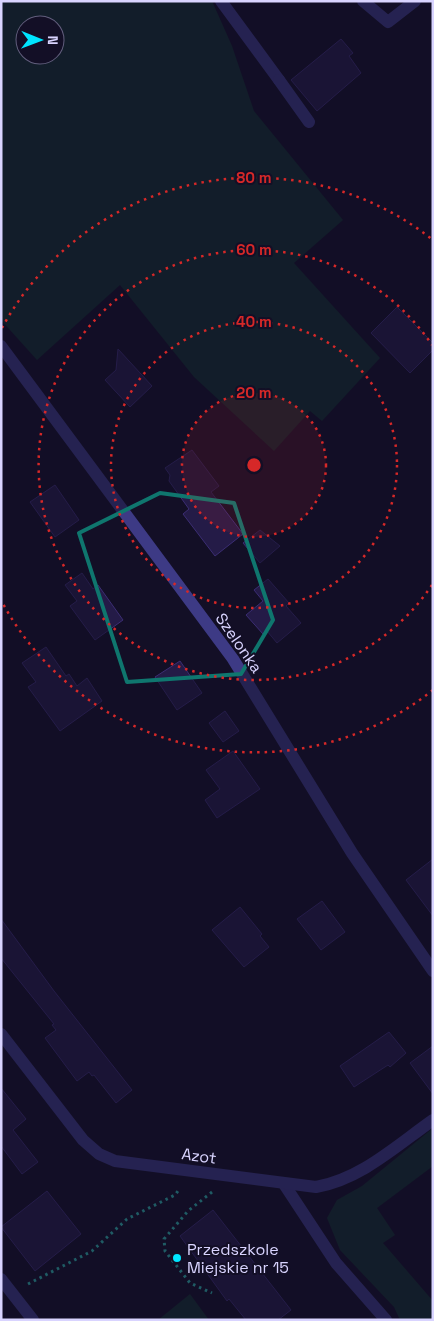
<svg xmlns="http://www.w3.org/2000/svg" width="434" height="1321" font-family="'Space Grotesk',sans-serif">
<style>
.green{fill:#12302f;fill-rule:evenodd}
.building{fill:#241b47;stroke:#3b2d73}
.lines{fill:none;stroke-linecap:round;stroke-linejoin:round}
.path{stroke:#2fb8b0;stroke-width:3;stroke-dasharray:2.5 4;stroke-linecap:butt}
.service{stroke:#3d3a85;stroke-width:12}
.minor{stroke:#3d3a85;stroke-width:12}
.marked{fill:none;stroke:#0f766e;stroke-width:4;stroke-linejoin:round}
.ring{fill:none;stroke:#d62828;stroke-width:2.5;stroke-dasharray:2.5 5}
.poi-dot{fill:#00e5ff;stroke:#130f26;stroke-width:2}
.labels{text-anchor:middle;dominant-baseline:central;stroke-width:4;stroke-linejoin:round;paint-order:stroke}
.street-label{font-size:16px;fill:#d9d4ff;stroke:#130f26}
.poi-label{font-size:16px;fill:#d9d4ff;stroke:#130f26;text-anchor:start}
.centre{fill:#d62828;stroke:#130f26;stroke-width:2.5}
.ring-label{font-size:15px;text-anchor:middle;font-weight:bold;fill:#d62828;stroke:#130f26;stroke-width:4;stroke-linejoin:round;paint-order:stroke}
</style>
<rect width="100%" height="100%" fill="#130f26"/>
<g class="green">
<path d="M 1,1 L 212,1 L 232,46 L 254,111 L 343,220 L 294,263 L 380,358 L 322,421 L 310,411 L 274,451 L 194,377 L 120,285 L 37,360 L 1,320 ZM 25,25 L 55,25 L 55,55 L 25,55 Z"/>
<path d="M 433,1128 L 433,1166 L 377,1208 L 395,1235 L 383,1243 L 433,1301 L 433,1320 L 400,1320 L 394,1307 L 340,1250 L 327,1218 L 337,1200 L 362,1186 Z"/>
<path d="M 190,1294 L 209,1320 L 158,1320 Z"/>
</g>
<g class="building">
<path d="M 341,39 L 353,53 L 349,56 L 361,73 L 317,111 L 291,80 Z"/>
<path d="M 397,307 L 433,343 L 433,350 L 410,373 L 371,333 Z"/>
<path d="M 118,349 L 152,386 L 130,407 L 105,380 L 116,370 Z"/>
<path d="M 192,450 L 219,486 L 211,492 L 243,534 L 215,556 L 183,514 L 189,509 L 169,481 L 170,475 L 165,468 Z"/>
<path d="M 55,485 L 79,520 L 55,537 L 30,502 Z"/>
<path d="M 260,530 L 280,546 L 260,563 L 243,543 Z"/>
<path d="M 82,573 L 93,589 L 98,585 L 123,620 L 95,640 L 70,606 L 77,601 L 65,585 Z"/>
<path d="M 268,579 L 289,603 L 286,606 L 301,623 L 277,643 L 267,631 L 263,634 L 246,615 L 263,601 L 254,590 Z"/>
<path d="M 46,647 L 66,676 L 69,674 L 77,686 L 87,678 L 102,701 L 60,731 L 28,687 L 36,682 L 22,663 Z"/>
<path d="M 180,661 L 202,693 L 177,710 L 155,677 Z"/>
<path d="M 225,711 L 239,731 L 223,742 L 209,723 Z"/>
<path d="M 233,751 L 260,789 L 217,818 L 205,800 L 220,789 L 206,770 Z"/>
<path d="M 433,859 L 433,916 L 406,880 Z"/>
<path d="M 322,901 L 345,932 L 321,950 L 297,919 Z"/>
<path d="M 240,907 L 262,934 L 260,936 L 269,947 L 244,967 L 212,930 Z"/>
<path d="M 1,919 L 54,991 L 132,1090 L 116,1103 L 94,1075 L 92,1076 L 89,1072 L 77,1081 L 45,1038 L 56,1030 L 52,1025 L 54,1024 L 1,958 Z"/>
<path d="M 389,1032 L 406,1053 L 390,1067 L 388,1065 L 354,1087 L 340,1066 Z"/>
<path d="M 433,1046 L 433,1094 L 410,1063 Z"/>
<path d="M 1,1088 L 26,1119 L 13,1130 L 38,1162 L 22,1174 L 1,1146 Z"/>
<path d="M 47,1191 L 81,1234 L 35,1271 L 1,1227 Z"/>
<path d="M 213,1210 L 291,1310 L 278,1320 L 246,1320 L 229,1299 L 227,1301 L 180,1236 Z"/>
</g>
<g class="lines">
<g class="path">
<path d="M 212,1192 L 188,1211 L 164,1239 L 165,1251 L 190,1283 L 212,1293"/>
<path d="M 28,1284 L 92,1251 L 127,1219 L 175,1195 L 180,1188"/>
</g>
<g class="service">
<path d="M 221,1 L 279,80"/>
<path d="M 363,1 L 388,22 L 415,1"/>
<path d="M 284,1184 L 336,1263 L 386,1320"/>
</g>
<g class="minor">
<path d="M 279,80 L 309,122"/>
<path d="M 1,346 L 233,659 L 352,853 L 433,971"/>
<path d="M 1,1034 L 83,1140 L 99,1154 L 115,1161 L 316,1187 C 361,1179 396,1146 433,1120"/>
<path d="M 1,1279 L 33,1320"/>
</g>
</g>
<path d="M0 0H434V1321H0ZM 160,493 L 234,503 L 273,620 L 241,674 L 127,682 L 79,533 Z" fill="#130f26" fill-opacity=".55" fill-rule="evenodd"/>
<path class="marked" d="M 160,493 L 234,503 L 273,620 L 241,674 L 127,682 L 79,533 Z"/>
<circle cx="254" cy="465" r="72" fill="#d62828" fill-opacity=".12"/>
<g class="ring">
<circle cx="254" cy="465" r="72"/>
<circle cx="254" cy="465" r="143"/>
<path d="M432 585A215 215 0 1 1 432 345"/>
<path d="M433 690A287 287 0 0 1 2 602M2 328A287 287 0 0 1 433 240"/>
</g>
<circle class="poi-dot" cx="177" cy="1258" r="5"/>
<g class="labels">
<g class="street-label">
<text transform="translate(239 643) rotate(55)">Szelonka</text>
<text transform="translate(199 1156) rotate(8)">Azot</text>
</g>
<g class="poi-label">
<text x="187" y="1249">Przedszkole<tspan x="187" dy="18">Miejskie nr 15</tspan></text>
</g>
</g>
<circle cx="254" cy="465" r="8" class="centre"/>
<g class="ring-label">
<text x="254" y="183">80 m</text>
<text x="254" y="255">60 m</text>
<text x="254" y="327">40 m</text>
<text x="254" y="398">20 m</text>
</g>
<rect width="434" height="1321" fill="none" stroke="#d9d4ff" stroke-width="5"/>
<g transform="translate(40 40) rotate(91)"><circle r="24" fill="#130f26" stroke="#625e7d"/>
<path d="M0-4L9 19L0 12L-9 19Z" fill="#00e5ff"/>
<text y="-8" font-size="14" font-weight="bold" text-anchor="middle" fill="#d9d4ff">N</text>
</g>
</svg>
